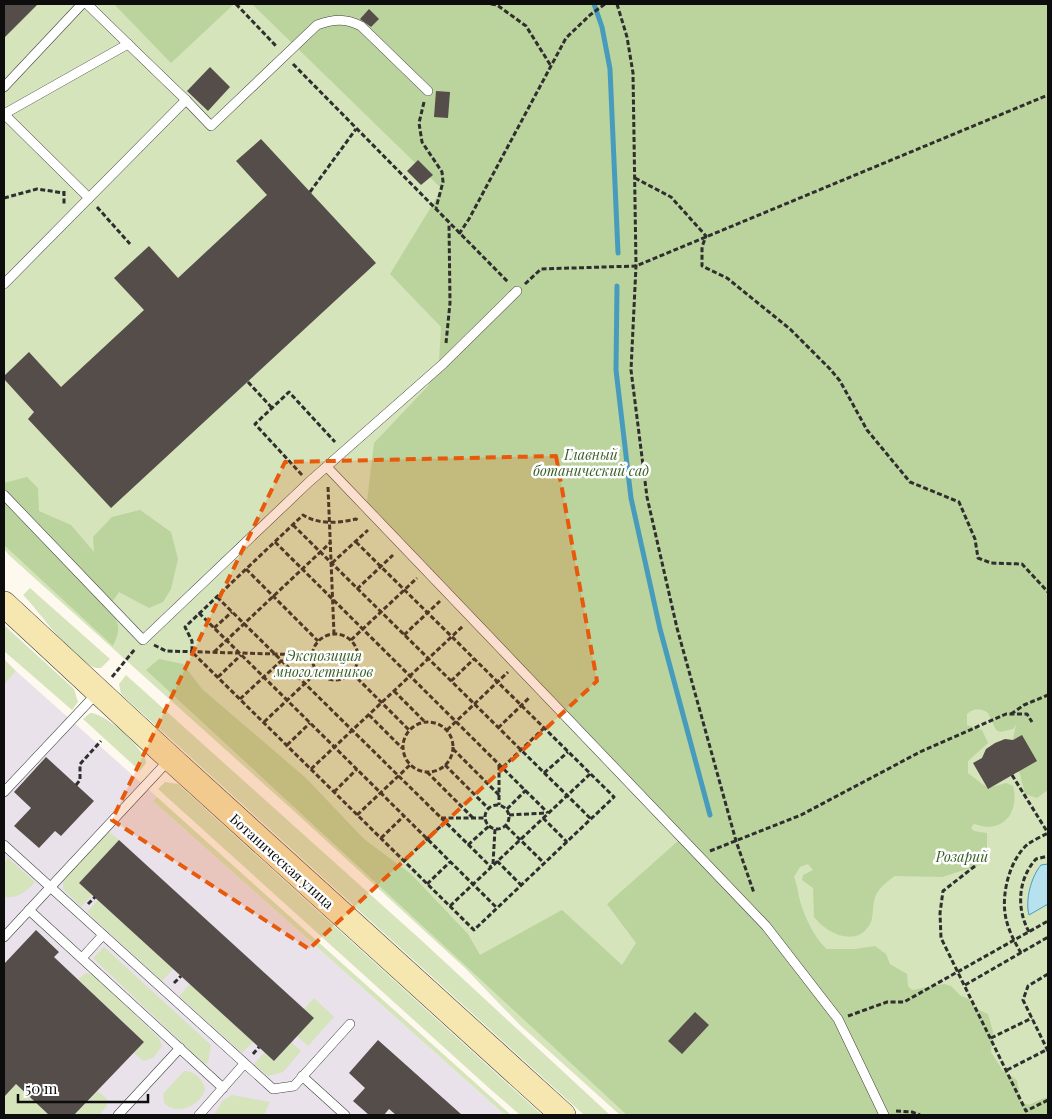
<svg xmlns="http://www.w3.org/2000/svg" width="1052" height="1119" font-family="'Playfair Display',serif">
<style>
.industrial{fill:#e9e2eb}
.green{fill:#d5e4bb}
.forest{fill:#bbd39c}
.water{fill:#b8e1ef;stroke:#479cbe}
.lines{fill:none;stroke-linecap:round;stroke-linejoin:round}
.stream{stroke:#479cbe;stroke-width:5}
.building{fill:#544d4a}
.lane-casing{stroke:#404040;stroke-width:10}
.secondary-casing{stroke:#2f2f2f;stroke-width:26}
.path{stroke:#2f2f2f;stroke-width:3;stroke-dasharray:5 2.5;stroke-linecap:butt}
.lane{stroke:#fff;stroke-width:9}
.secondary{stroke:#f6e7b0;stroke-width:25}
.marked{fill:#e8590c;fill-opacity:0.2;stroke:#e8590c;stroke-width:4;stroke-dasharray:10 6;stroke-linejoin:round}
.labels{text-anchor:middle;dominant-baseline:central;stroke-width:5;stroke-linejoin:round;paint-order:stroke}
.park-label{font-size:14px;font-style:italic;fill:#365d24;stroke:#fff}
.street-label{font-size:14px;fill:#0d0d0d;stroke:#fff}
</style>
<rect width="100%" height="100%" fill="#fdf9ee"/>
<path class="industrial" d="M 16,671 L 157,797 L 153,801 L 505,1115 L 4,1115 L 4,685 Z"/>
<g class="green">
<path d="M 4,4 L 1048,4 L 1048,1115 L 620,1115 L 520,1025 L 466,969 L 295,812 L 10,556 L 4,549 Z"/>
<path d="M 30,588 L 110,659 L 101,668 C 79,671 40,611 23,595 Z"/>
<path d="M 4,625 L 74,689 L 78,702 L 72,710 L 4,651 Z"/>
<path d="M 4,659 L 16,671 L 4,685 Z"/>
<path d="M 126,675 L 421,940 L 610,1115 L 584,1115 L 121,694 L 119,684 Z"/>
<path d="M 90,713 C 103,711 146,750 146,763 L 140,771 L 83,719 Z"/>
<path d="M 165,782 L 178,784 L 542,1115 L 520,1115 L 489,1088 L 158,789 Z"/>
<path d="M 157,797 L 511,1115 L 505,1115 L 153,801 Z"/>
<path d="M 107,830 L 119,840 L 79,883 L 92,895 L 81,907 L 63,889 L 63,879 Z"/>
<path d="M 8,858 L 35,882 C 26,892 17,899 4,897 L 4,863 Z"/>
<path d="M 98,900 L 173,969 L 162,981 L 87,912 Z"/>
<path d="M 104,947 L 211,1045 L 208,1063 L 204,1064 L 93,958 Z"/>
<path d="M 86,973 L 93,975 L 159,1038 L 162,1046 L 153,1058 L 143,1061 L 134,1053 L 144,1042 L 78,979 Z"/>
<path d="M 190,984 L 253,1042 L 242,1053 L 179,996 Z"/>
<path d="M 314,998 L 334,1017 L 308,1046 L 297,1036 L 314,1018 L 304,1009 Z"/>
<path d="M 291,1042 L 301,1051 L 283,1072 L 268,1076 L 254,1064 L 265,1052 L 275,1061 Z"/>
<path d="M 184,1071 C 194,1071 203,1079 205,1089 C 201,1105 177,1117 164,1103 L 163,1094 Z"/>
<path d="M 16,1084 L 49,1115 L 4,1115 L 4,1097 Z"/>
<path d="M 98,1091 L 107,1099 L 107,1106 L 99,1115 L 74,1115 Z"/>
<path d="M 232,1095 L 270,1102 L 264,1115 L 214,1115 L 222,1101 Z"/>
</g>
<g class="forest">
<path d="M 114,4 L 234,4 L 171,63 Z"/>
<path d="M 252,4 L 1048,4 L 1048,790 L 1037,798 L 1025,794 L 1012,743 L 1016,725 L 1013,729 L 1000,732 L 996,730 L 988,713 C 981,708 974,708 967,714 L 967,725 L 982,730 L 988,743 L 968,761 L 968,773 C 987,787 983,790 1006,783 L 1013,786 C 1018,805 1011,825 989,827 C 984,827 979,825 974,824 L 971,828 L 974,831 L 987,833 L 987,854 L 983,864 L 942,877 L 895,876 C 889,880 878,889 876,895 C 872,903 874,913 871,922 C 858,949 827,934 814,917 L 813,888 L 802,880 L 803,875 L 813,870 L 808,864 L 800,867 L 794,877 C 798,887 798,895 801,904 C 805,918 816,940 827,949 L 855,949 L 875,946 L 886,954 L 890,964 L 907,974 L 908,986 L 912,990 L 944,984 L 951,986 L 961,996 L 969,999 L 975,1008 L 988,1014 L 993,1032 L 991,1052 L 1003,1071 L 1017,1080 L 1021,1102 L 1029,1105 L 1044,1098 L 1048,1098 L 1048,1115 L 627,1115 L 146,670 L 159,659 L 183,664 L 202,689 L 306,778 L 364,839 L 411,874 L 468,934 L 480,955 L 562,910 L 622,965 L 636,943 L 607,904 L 678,841 L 367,501 L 374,443 L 428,386 L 439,362 L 441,327 L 390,274 L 442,189 Z"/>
<path d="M 27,477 L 38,488 L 39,511 L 71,525 L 94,552 L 93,537 L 112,517 L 140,510 L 171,532 L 178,559 L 171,589 L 163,602 L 149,608 L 119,592 L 108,608 C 120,624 121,628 113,646 L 4,545 L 4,483 Z"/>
</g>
<path class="water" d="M 1048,864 L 1048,904 L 1029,915 C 1025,900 1031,877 1041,865 Z"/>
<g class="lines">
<g class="stream">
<path d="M 594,4 L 602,27 L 610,69 L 618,253"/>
<path d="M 617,286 L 616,370 L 631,498 L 660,629 L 710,815"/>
</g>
</g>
<g class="building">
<path d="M 4,4 L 38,4 L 4,38 Z"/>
<path d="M 369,9 L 379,19 L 371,27 L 360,19 Z"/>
<path d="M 210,67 L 230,87 L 208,111 L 187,91 Z"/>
<path d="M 436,91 L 450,92 L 448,118 L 434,117 Z"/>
<path d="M 261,139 L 376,263 L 111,508 L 28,419 L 34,412 L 4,379 L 4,376 L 29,352 L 61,387 L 144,310 L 114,278 L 149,246 L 178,278 L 267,195 L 236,161 Z"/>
<path d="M 418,160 L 433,175 L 421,185 L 407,171 Z"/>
<path d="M 1022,735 L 1037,761 L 988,789 L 973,763 L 982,758 L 986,749 L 995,743 L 1005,739 L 1013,740 Z"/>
<path d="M 46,757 L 94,801 L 61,836 L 55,831 L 39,848 L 14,826 L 31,808 L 14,792 Z"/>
<path d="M 119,840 L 314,1018 L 274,1061 L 79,883 Z"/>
<path d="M 36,930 L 59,952 L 54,957 L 144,1042 L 74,1115 L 49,1115 L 16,1084 L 4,1097 L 4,964 Z"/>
<path d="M 695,1012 L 709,1025 L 682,1054 L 668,1041 Z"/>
<path d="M 378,1040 L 462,1115 L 396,1115 L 389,1109 L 384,1115 L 369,1115 L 353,1101 L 365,1088 L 349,1073 Z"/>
</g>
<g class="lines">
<g class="lane-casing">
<g id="lane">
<path d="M 128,44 L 186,100"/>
<path d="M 4,87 L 82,4"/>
<path d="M 4,114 L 89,198 L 4,284"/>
<path d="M 4,114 L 128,44 L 87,4"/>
<path d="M 89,198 L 186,100 L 211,126 L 317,25 C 334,19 345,18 361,26 L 428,91"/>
<path d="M 327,467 L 766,926 L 838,1019 L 884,1115"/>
<path d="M 4,495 L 143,640 L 309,482 L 443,364 L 517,291"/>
<path d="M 4,792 L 98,692"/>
<path d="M 4,845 L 273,1089 L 294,1086 L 350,1024"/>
<path d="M 29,910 L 223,1088"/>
<path d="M 4,937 L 169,760"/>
<path d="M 82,958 L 103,935"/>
<path d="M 302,1076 L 345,1115"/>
<path d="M 118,1115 L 180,1048"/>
<path d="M 199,1115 L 244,1064"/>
</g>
</g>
<g class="secondary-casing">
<path id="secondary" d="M 4,604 L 170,758 L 563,1115"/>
</g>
<g class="path">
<path d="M 236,4 L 277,47"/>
<path d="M 491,4 L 497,5 L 526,26 L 551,66"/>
<path d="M 617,4 L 627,37 L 633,73 L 636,266 L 631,370 L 647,497 L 677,628 L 736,841 L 754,893"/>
<path d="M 293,64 L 508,282"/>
<path d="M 424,102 L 419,123 L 422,142 L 442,172 L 443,182 L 436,208"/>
<path d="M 635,178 L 671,197 L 706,236 L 702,247 L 702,266 L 727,278 L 790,329 L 830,369 L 840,381 L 867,430 L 910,482 L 959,502 L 975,539 L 978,558 L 991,563 L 1022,564 L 1048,592"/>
<path d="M 64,191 L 64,205"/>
<path d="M 310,192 L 356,129"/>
<path d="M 4,198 L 37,189 L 64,193"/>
<path d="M 97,207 L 130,244"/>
<path d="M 459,234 L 469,219 L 566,38 L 590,15 L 605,4"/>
<path d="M 525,284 L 541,269 L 636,266 L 1048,95"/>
<path d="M 446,343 L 450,303 L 449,224"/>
<path d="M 248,382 L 272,408"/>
<path d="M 302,475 L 255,424 L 289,392 L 335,442"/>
<path d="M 328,487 L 334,634"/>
<path d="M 293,525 L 591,819"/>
<path d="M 275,542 L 548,813"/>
<path d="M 356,542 L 614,797 L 474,930 L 192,652 L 192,641 L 185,627 L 303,515 C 319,525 339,523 356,519 L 359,521"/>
<path d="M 332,563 L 368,530"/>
<path d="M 246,569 L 318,641"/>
<path d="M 357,589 L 393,555"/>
<path d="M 217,597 L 491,867"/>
<path d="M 199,613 L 497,908"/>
<path d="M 214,628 L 232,612"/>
<circle cx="335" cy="657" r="23"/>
<path d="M 404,635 L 440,601"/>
<path d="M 351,640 L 417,578"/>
<path d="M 154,645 L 166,651 L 311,655"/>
<path d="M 214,652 L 331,542"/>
<path d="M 352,673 L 409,730"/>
<path d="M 112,677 L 135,649"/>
<path d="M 218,677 L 241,655"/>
<path d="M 451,681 L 474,659"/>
<path d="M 394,691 L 425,722"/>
<path d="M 240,699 L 282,660"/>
<path d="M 1011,714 L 1024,705 L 1048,695"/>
<path d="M 369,715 L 402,748"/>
<circle cx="428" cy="747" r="25"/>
<path d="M 264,722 L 317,672"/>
<path d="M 498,728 L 530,697"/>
<path d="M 447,730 L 508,672"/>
<path d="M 287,745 L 310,723"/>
<path d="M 453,749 L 499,795"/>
<path d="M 445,765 L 488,808"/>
<path d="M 499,765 L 499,805"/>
<path d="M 503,767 L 544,728"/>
<path d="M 311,769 L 463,626"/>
<path d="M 427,772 L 473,818"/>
<path d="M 544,773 L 568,752"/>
<path d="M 1012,775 L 1048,833"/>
<path d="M 76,785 L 80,780 L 80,764 L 101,741"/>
<path d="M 334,792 L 357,769"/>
<circle cx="497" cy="817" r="12"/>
<path d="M 507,809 L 526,790"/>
<path d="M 357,815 L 410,765"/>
<path d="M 509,815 L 546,813"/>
<path d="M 441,818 L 485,818"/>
<path d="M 543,818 L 567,842"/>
<path d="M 506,826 L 544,863"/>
<path d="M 381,838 L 404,816"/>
<path d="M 468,845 L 489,826"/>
<path d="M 710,851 L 801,815 L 920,752 L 1006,714 L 1027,714 L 1032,722"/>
<path d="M 404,861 L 445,822"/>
<path d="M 497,861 L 521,885"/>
<path d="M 493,864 L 495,829"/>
<path d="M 975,866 L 943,891 L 940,913 L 941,938 L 1026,1111 L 1048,1100"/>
<path d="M 427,884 L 450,862"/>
<path d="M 88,904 L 95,897"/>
<path d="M 450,906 L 590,774"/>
<path d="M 1029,932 C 1016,908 1018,879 1036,859 L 1048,856"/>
<path d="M 1021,953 C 1014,941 1007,928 1005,913 C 1002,892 1010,859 1028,844 C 1034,840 1042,836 1048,833"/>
<path d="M 1048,974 L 1028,986 L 1023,1000 L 1048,1051"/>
<path d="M 174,983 L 181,976"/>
<path d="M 965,985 L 1048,937"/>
<path d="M 848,1016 L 887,1002 L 904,1002 L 1048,921"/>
<path d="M 991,1038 L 1032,1018"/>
<path d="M 253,1054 L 259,1047"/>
<path d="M 1007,1070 L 1048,1049"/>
<path d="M 896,1111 L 912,1112 L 920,1115"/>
</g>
<use href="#lane" class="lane"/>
<use href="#secondary" class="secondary"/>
</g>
<path class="marked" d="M 556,456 L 597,681 L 309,949 L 112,820 L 285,462 Z"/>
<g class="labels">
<g class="park-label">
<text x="591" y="454">Главный<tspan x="591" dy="16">ботанический сад</tspan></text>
<text x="324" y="655">Экспозиция<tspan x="324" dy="16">многолетников</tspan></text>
<text x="962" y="856">Розарий</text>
</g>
<g class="street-label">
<text transform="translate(282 861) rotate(42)">Ботаническая улица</text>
</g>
</g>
<rect width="1052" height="1119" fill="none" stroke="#0d0d0d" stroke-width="10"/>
<path d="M18 1094v8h130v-8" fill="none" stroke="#0d0d0d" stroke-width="2.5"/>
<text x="25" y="1094" font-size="15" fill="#0d0d0d" stroke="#ffffff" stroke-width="4" paint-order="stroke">50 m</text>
</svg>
